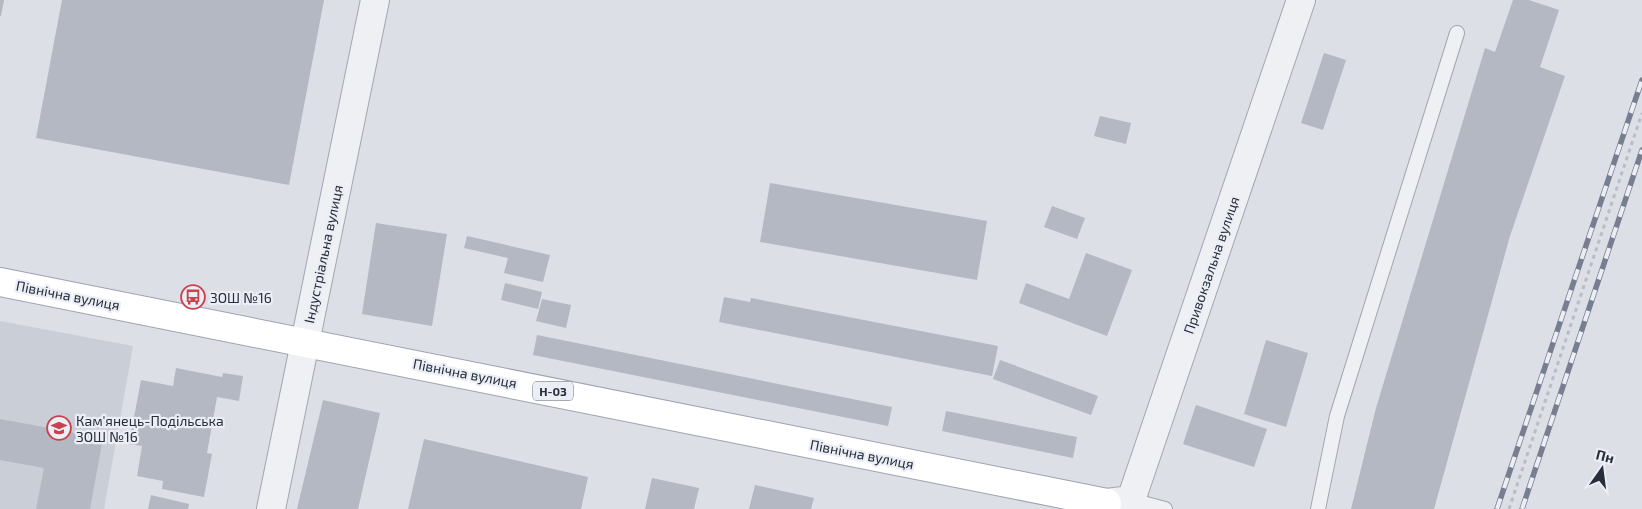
<svg xmlns="http://www.w3.org/2000/svg" width="1642" height="509" font-family="'Exo 2',sans-serif">
<style>
.built{fill:#caced7}
.building{fill:#b4b8c2}
.lines{fill:none;stroke-linecap:round;stroke-linejoin:round}
.service-casing{stroke:#a2a6af;stroke-width:16}
.minor-casing{stroke:#a2a6af;stroke-width:30}
.primary-casing{stroke:#9ca3b1;stroke-width:30}
.path{stroke:#babdc4;stroke-width:3;stroke-dasharray:4 4;stroke-linecap:butt}
.service{stroke:#eef0f4;stroke-width:14}
.minor{stroke:#eef0f4;stroke-width:28}
.primary{stroke:#fff;stroke-width:28}
.rail-casing{stroke:#767e8f;stroke-width:5.5}
.rail{stroke:#ebeef4;stroke-width:4;stroke-dasharray:11;stroke-linecap:butt}
.labels{text-anchor:middle;dominant-baseline:central;stroke-width:4.5;stroke-linejoin:round;paint-order:stroke}
.shield{fill:#ebeef4;stroke:#616772;stroke-width:1}
.shield-label{font-size:12px;font-weight:bold;fill:#262d3b}
.street-label{font-size:14px;fill:#262d3b;stroke:#ebeef4}
.poi-label{font-size:14px;fill:#262d3b;stroke:#ebeef4;text-anchor:start}
</style>
<rect width="100%" height="100%" fill="#dcdfe6"/>
<path class="built" d="M 0,321 L 133,346 L 104,509 L 0,509 Z"/>
<g class="building">
<path d="M 0,0 L 4,0 L 1,16 L 0,16 Z"/>
<path d="M 62,0 L 324,0 L 289,185 L 36,138 Z"/>
<path d="M 1513,0 L 1529,0 L 1559,10 L 1540,67 L 1565,76 L 1510,236 L 1434,509 L 1351,509 L 1376,408 L 1485,48 L 1495,52 Z"/>
<path d="M 1324,53 L 1346,60 L 1323,130 L 1301,123 Z"/>
<path d="M 1100,116 L 1131,123 L 1126,144 L 1094,136 Z"/>
<path d="M 770,183 L 987,221 L 977,280 L 760,242 Z"/>
<path d="M 1052,206 L 1085,218 L 1077,239 L 1044,227 Z"/>
<path d="M 376,223 L 447,234 L 432,326 L 362,314 Z"/>
<path d="M 467,236 L 550,255 L 543,282 L 504,273 L 508,258 L 464,248 Z"/>
<path d="M 1086,253 L 1132,270 L 1107,336 L 1019,303 L 1026,283 L 1069,299 Z"/>
<path d="M 505,283 L 542,292 L 538,309 L 501,300 Z"/>
<path d="M 724,297 L 750,302 L 751,298 L 998,346 L 992,376 L 719,322 Z"/>
<path d="M 542,299 L 571,305 L 566,328 L 536,321 Z"/>
<path d="M 537,335 L 892,407 L 888,426 L 533,355 Z"/>
<path d="M 1266,340 L 1308,353 L 1286,427 L 1244,414 Z"/>
<path d="M 1000,360 L 1098,396 L 1091,415 L 993,379 Z"/>
<path d="M 176,368 L 222,377 L 223,373 L 243,376 L 239,401 L 217,397 L 207,453 L 212,454 L 204,497 L 162,489 L 163,481 L 137,476 L 142,446 L 129,444 L 141,380 L 173,386 Z"/>
<path d="M 323,400 L 380,413 L 358,509 L 297,509 Z"/>
<path d="M 1196,405 L 1267,429 L 1254,467 L 1183,444 Z"/>
<path d="M 946,411 L 1077,437 L 1073,458 L 942,431 Z"/>
<path d="M 0,419 L 103,438 L 90,509 L 36,509 L 44,468 L 0,460 Z"/>
<path d="M 424,439 L 588,477 L 581,509 L 408,509 Z"/>
<path d="M 652,478 L 699,488 L 694,509 L 645,509 Z"/>
<path d="M 755,485 L 814,498 L 811,509 L 749,509 Z"/>
<path d="M 151,495 L 189,504 L 188,509 L 148,509 Z"/>
</g>
<g class="lines">
<g class="service-casing">
<g id="service">
<path d="M 1131,500 L 1165,509"/>
<path d="M 1318,509 L 1337,416 L 1457,33"/>
</g>
</g>
<g class="minor-casing">
<g id="minor">
<path d="M 1107,503 L 1131,500 L 1301,0"/>
<path d="M 271,509 L 375,0"/>
</g>
</g>
<g class="primary-casing">
<path id="primary" d="M 0,282 L 1107,503 L 1104,509"/>
</g>
<path class="path" d="M 1509,509 L 1642,113"/>
<use href="#service" class="service"/>
<use href="#minor" class="minor"/>
<use href="#primary" class="primary"/>
<g class="rail-casing">
<g id="rail">
<path d="M 1497,509 L 1642,80"/>
<path d="M 1522,509 L 1642,150"/>
</g>
</g>
<use href="#rail" class="rail"/>
</g>
<defs>
<g id="bus-ring" transform="scale(1.25)"><circle r="9.5" fill="#ebeef4" stroke="#c9434e" stroke-width="1.5"/><path d="M-5-6H5V4H4V6H2V4H-2V6H-4V4H-5ZM-3.5-4V0h7V-4ZM-3.5 1.2v1.5H-2V1.2ZM2 1.2v1.5H3.5V1.2Z" fill="#c9434e"/></g>
<g id="school-ring" transform="scale(1.25)"><circle r="9.5" fill="#ebeef4" stroke="#c9434e" stroke-width="1.5"/><path d="M0-5L7-2L0 1L-7-2ZM-4 1L0 2.5L4 1V4Q0 6-4 4Z" fill="#c9434e"/></g>
</defs>
<g fill-rule="evenodd">
<use href="#bus-ring" x="193" y="297"/>
<use href="#school-ring" x="59" y="428"/>
</g>
<g class="labels">
<rect class="shield" x="533" y="381.5" width="40" height="19" rx="4"/>
<g class="shield-label">
<text x="553" y="391">Н-03</text>
</g>
<g class="street-label">
<text transform="translate(323 254) rotate(-78)">Індустріальна вулиця</text>
<text transform="translate(1211 265) rotate(-71)">Привокзальна вулиця</text>
<text transform="translate(68 295) rotate(11)">Північна вулиця</text>
<text transform="translate(465 373) rotate(11)">Північна вулиця</text>
<text transform="translate(862 454) rotate(11)">Північна вулиця</text>
</g>
<g class="poi-label">
<text x="210" y="297">ЗОШ №16</text>
<text x="76" y="420">Кам'янець-Подільська<tspan x="76" dy="16">ЗОШ №16</tspan></text>
</g>
</g>
<g transform="translate(1602 469) rotate(14)" stroke="#ebeef4" stroke-width="4" paint-order="stroke">
<path d="M0-4L9 19L0 12L-9 19Z" fill="#262d3b"/>
<text y="-8" font-size="14" font-weight="bold" text-anchor="middle" fill="#262d3b">Пн</text>
</g>
</svg>
